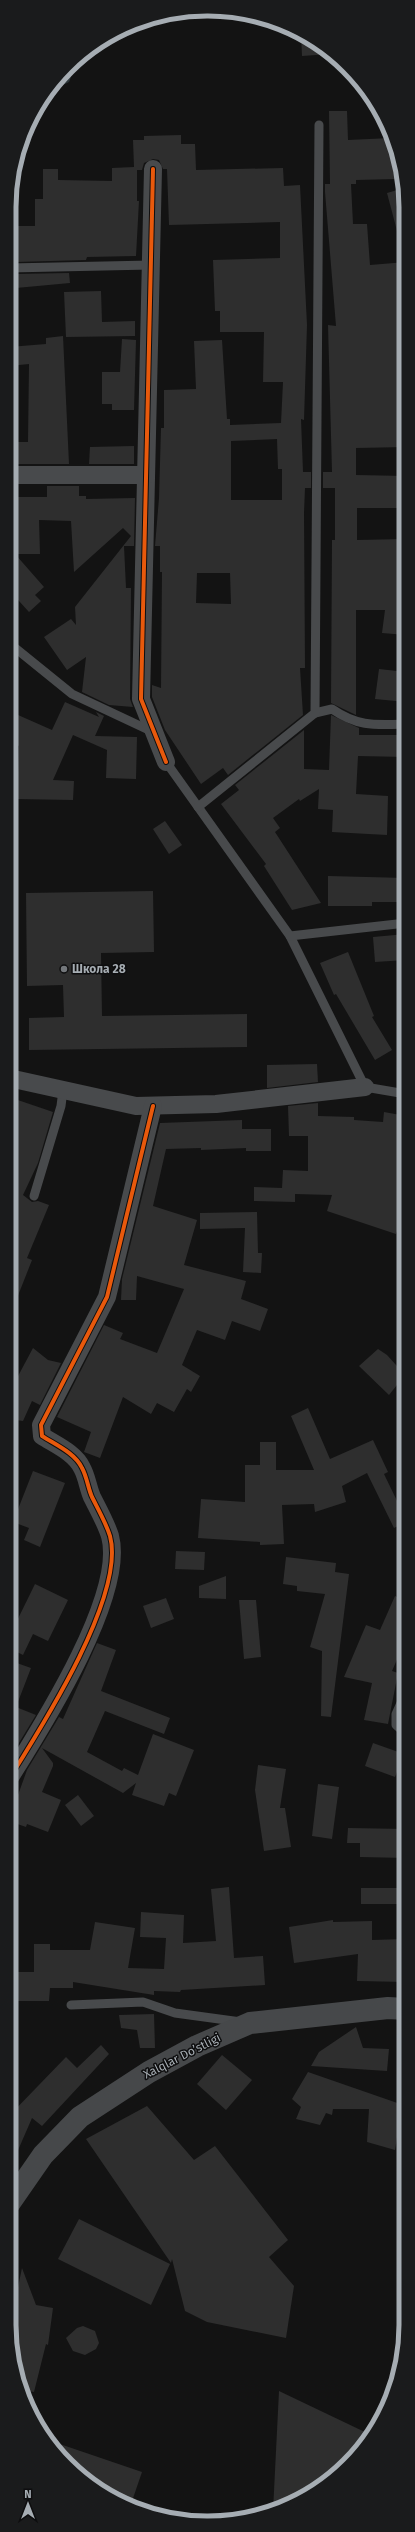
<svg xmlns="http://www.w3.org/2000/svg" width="415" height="2532" font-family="'Fira Sans',sans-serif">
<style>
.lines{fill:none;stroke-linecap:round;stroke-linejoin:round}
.stream{stroke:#2b3437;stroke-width:5.5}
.building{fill:#2e2e2e;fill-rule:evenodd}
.service{stroke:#484a4c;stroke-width:9}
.minor{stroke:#484a4c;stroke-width:18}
.secondary{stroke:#46484a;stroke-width:22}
.cycleway-casing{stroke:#0e0e0f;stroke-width:6}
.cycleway{stroke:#e8590c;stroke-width:4}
.poi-dot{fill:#73777b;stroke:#0e0e0f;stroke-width:1.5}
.labels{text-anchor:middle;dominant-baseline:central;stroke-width:3;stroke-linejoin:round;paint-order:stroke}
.poi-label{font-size:12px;font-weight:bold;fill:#a6adb3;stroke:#0e0e0f;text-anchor:start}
.street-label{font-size:12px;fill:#a6adb3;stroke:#0e0e0f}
.rim{fill:none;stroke:#a6adb3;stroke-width:5}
</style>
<rect width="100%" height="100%" fill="#131313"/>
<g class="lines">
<path class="stream" d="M 56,85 L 67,80 L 72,64"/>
</g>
<g class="building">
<path d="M 301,33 L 312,41 L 330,54 L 302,56 Z"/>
<path d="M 329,111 L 347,111 L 348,140 L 391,138 L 395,153 L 395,179 L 356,180 L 356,184 L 351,184 L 353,224 L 367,224 L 370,265 L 406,262 L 406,447 L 356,448 L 356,475 L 406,476 L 406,508 L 357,508 L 357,540 L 406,539 L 406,635 L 382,633 L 385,610 L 356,610 L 356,715 L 331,703 L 332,540 L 335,540 L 335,488 L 323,488 L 323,472 L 332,472 L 328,325 L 336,326 L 325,192 L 325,184 L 330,184 Z"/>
<path d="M 181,135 L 181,144 L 195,144 L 196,170 L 283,168 L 284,186 L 300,185 L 307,325 L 304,420 L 301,419 L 303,472 L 311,472 L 311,488 L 305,488 L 304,513 L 305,668 L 300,668 L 303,715 L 228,775 L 223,768 L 201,784 L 165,730 L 152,697 L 152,685 L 161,688 L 162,572 L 160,572 L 160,546 L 155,546 L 159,498 L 161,428 L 164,428 L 164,390 L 196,389 L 194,341 L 222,340 L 227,419 L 230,419 L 230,425 L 281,423 L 283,382 L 263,382 L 264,332 L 220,332 L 220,311 L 215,311 L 213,260 L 280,258 L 280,222 L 169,225 L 167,169 L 163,169 L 159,160 L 153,159 L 144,163 L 142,170 L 137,170 L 137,201 L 139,201 L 136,256 L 87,257 L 86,260 L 16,262 L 17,226 L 35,226 L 35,199 L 43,199 L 43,169 L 58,169 L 58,180 L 112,181 L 112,168 L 134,167 L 133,140 L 144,140 L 144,136 ZM 277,439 L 278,469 L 282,469 L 282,500 L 231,500 L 231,441 ZM 197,573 L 230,573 L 231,604 L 196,603 Z"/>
<path d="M 404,188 L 406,246 L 401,246 L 387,193 Z"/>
<path d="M 69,273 L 70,283 L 16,288 L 16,274 Z"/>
<path d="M 101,291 L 102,322 L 135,321 L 135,336 L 66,337 L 64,292 Z"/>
<path d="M 63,336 L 69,464 L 9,464 L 9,442 L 28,442 L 29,364 L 9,366 L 9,347 L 46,344 L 46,338 Z"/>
<path d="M 122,339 L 136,340 L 134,410 L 112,410 L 112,404 L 102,404 L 102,372 L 120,372 Z"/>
<path d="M 134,446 L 134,464 L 89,464 L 90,447 Z"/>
<path d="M 47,486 L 79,486 L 79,496 L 86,496 L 86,499 L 135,498 L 134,546 L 124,546 L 126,588 L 131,588 L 130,699 L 133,707 L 109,705 L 82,692 L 86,657 L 67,670 L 44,637 L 71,619 L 76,625 L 75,607 L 131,536 L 123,528 L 74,572 L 71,521 L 39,520 L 40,554 L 15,554 L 44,587 L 35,595 L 41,601 L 29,612 L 9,590 L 9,497 L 47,497 Z"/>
<path d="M 379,669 L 406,672 L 406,702 L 375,699 Z"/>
<path d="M 65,702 L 99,717 L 96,712 L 104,716 L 95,736 L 137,737 L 136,779 L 106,778 L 107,750 L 73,735 L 53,780 L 74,781 L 73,800 L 17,799 L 19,746 L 9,742 L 9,711 L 52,730 Z"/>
<path d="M 331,715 L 359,728 L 359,735 L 406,735 L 406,757 L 358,756 L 356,794 L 388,796 L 387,835 L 332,832 L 333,810 L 318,809 L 319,789 L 300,801 L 299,799 L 273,818 L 280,828 L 275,832 L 321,903 L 292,910 L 264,866 L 266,864 L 221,804 L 239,790 L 235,785 L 304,730 L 304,769 L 329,770 Z"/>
<path d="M 165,821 L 182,845 L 169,854 L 153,829 Z"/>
<path d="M 328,876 L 406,878 L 406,902 L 372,902 L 372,906 L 328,906 Z"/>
<path d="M 153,891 L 154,952 L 101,953 L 102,1016 L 247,1014 L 247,1047 L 29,1050 L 29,1018 L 64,1017 L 63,985 L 27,986 L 26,893 Z"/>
<path d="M 406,934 L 406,960 L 375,962 L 373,937 Z"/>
<path d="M 348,952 L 374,1016 L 372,1017 L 392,1050 L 375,1060 L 336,994 L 334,995 L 320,963 Z"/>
<path d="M 317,1064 L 318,1082 L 267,1088 L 267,1065 Z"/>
<path d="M 9,1097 L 53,1112 L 38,1163 L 23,1195 L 32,1202 L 38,1201 L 49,1205 L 27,1258 L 32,1260 L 10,1316 Z"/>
<path d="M 318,1103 L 318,1116 L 354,1117 L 354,1120 L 383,1122 L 384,1112 L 406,1116 L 406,1206 L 396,1234 L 327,1211 L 332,1195 L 295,1194 L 295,1202 L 254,1201 L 254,1187 L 282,1188 L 283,1170 L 308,1171 L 308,1136 L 289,1136 L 288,1106 Z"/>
<path d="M 242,1120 L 242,1129 L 271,1129 L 271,1151 L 246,1151 L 246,1148 L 201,1150 L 201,1148 L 166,1149 L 153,1206 L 197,1220 L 184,1265 L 246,1281 L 241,1299 L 268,1309 L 260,1331 L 232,1321 L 225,1340 L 197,1330 L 182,1365 L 200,1376 L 191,1392 L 187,1389 L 174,1412 L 157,1403 L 151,1414 L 123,1397 L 100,1458 L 84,1452 L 91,1432 L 57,1417 L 104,1325 L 123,1333 L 120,1339 L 157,1353 L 184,1289 L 137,1276 L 136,1300 L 121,1300 L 122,1279 L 160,1123 Z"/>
<path d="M 257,1212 L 258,1253 L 262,1253 L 261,1273 L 243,1272 L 245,1228 L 200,1229 L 200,1213 Z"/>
<path d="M 33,1348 L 48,1360 L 61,1363 L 40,1405 L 32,1401 L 23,1421 L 9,1419 L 9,1393 Z"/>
<path d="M 378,1349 L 387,1355 L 405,1375 L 389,1395 L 359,1366 Z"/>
<path d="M 308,1408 L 330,1459 L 373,1440 L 388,1472 L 384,1474 L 399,1505 L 406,1502 L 406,1522 L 394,1528 L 367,1473 L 342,1486 L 346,1502 L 315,1512 L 314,1504 L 282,1505 L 284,1544 L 260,1545 L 260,1542 L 198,1538 L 201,1499 L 245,1502 L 245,1465 L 260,1465 L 260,1442 L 276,1442 L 276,1470 L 314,1470 L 291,1416 Z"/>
<path d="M 33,1471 L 65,1483 L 40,1547 L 24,1540 L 29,1528 L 13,1522 Z"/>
<path d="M 176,1551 L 205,1552 L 204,1570 L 175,1569 Z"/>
<path d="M 286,1557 L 336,1563 L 335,1572 L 349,1574 L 331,1717 L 321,1716 L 322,1651 L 310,1647 L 325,1594 L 297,1591 L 297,1586 L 283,1584 Z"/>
<path d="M 226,1576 L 226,1599 L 199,1598 L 199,1586 Z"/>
<path d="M 35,1584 L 68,1600 L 48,1641 L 33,1634 L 23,1655 L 9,1648 L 9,1637 Z"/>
<path d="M 395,1596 L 406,1601 L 406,1639 L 392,1671 L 398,1673 L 388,1724 L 364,1720 L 372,1683 L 344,1677 L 366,1625 L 380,1630 Z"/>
<path d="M 166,1598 L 174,1619 L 151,1628 L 143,1606 Z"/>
<path d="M 239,1600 L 256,1600 L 261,1657 L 244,1659 Z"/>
<path d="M 97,1643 L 116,1650 L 101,1691 L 170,1718 L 164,1734 L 105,1711 L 87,1752 L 122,1771 L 124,1768 L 138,1775 L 153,1734 L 194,1750 L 176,1796 L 169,1793 L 164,1806 L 132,1795 L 136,1783 L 123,1793 L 42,1748 L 53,1763 L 53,1766 L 42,1792 L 61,1800 L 48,1832 L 27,1824 L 26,1827 L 9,1821 L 9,1804 L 14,1806 L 27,1770 L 59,1717 L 63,1719 Z"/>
<path d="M 14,1662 L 31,1668 L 16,1707 L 36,1715 L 11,1756 L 9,1755 L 9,1676 Z"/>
<path d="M 373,1743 L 404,1754 L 395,1777 L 365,1766 Z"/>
<path d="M 258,1765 L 286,1769 L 280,1808 L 285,1808 L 291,1847 L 264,1851 L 255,1790 Z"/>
<path d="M 318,1784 L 339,1787 L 332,1839 L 312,1836 Z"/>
<path d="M 78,1795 L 94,1816 L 81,1826 L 65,1805 Z"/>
<path d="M 348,1828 L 406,1829 L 406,1858 L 360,1857 L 360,1843 L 347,1843 Z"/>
<path d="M 229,1887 L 234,1958 L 263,1956 L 265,1985 L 181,1990 L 180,1992 L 154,1991 L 154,1995 L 73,1982 L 73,1988 L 50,1988 L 49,2001 L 9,2001 L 9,1972 L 34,1972 L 34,1944 L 50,1944 L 50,1950 L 90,1950 L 95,1922 L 135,1928 L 128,1968 L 164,1969 L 166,1938 L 140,1937 L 141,1912 L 184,1915 L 183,1943 L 216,1941 L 211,1889 Z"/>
<rect x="361" y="1888" width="45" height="16"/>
<path d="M 333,1920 L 333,1922 L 372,1921 L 372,1940 L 406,1939 L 406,1982 L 357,1981 L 358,1954 L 294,1963 L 289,1927 Z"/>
<path d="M 154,2014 L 155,2048 L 140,2048 L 137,2030 L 121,2028 L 119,2015 Z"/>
<path d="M 356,2027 L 363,2048 L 389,2049 L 387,2071 L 311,2066 L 319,2052 Z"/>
<path d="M 101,2045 L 109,2054 L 42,2126 L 32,2118 L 9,2171 L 9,2116 L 66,2057 L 77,2068 Z"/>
<path d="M 222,2055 L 252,2080 L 226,2110 L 197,2084 Z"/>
<path d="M 308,2072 L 406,2106 L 406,2119 L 400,2119 L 395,2150 L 367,2142 L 369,2109 L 333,2109 L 332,2115 L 326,2113 L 320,2125 L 296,2119 L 301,2107 L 292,2099 Z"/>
<path d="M 147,2106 L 194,2160 L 215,2146 L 288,2240 L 269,2257 L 294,2286 L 286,2338 L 207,2322 L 185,2311 L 172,2259 L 171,2263 L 86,2139 Z"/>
<path d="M 79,2219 L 170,2264 L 151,2305 L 58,2259 Z"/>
<path d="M 22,2268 L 36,2305 L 53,2308 L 48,2345 L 46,2344 L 34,2392 L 22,2390 L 9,2324 L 9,2295 L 17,2292 Z"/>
<path d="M 83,2326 L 95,2331 L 99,2343 L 96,2349 L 85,2355 L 73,2351 L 66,2338 L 77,2328 Z"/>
<path d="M 279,2391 L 369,2434 L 338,2474 L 273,2511 Z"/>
<path d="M 51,2441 L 142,2472 L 130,2507 L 67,2465 Z"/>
</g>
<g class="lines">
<g class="service">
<path d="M 9,268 L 151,265"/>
<path d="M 9,643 L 72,694 L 153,732"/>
<path d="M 315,713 L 332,709 C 358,727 375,725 406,724"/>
<path d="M 166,762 L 290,936 L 365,1087 L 406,1094"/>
<path d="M 198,807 L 315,713 L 319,125"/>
<path d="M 290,936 L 406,923"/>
<path d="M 34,1196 L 61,1106 L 63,1090"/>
<path d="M 406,1692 L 396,1714 L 396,1725 L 406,1734"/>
<path d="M 71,2005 L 143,2002 L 175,2013 L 241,2022"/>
</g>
<g class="minor">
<path d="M 153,169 L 141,699 L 166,762"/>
<path d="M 9,475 L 146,475"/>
<path d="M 9,1078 L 136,1106 L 216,1104 L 365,1087"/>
<path d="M 9,1779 C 41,1728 126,1595 110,1536 C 106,1523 98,1509 92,1497 C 88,1488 87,1477 82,1468 C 75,1453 56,1445 42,1436 L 41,1425 L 107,1297 L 153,1106"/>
</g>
<path class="secondary" d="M 9,2204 L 43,2155 L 80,2117 L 149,2072 L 197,2046 L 250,2023 L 388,2008 L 406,2009"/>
<g class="cycleway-casing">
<g id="cycleway">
<path d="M 153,169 L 141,699 L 166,762"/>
<path d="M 9,1779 C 41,1728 126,1595 110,1536 C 106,1523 98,1509 92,1497 C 88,1488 87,1477 82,1468 C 75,1453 56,1445 42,1436 L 41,1425 L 107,1297 L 153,1106"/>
</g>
</g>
<use href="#cycleway" class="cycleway"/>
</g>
<circle class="poi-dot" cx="64" cy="969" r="4"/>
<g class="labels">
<g class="poi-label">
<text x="72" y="969">Школа 28</text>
</g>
<g class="street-label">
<text transform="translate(182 2056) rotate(-27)">Xalqlar Do’stligi</text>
</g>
</g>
<path d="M0 0H415V2532H0ZM207 16H208A191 191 0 0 1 399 207V2325A191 191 0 0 1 208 2516H207A191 191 0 0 1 16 2325V207A191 191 0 0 1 207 16Z" fill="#1a1b1c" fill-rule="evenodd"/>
<path class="rim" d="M207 16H208A191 191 0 0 1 399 207V2325A191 191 0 0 1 208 2516H207A191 191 0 0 1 16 2325V207A191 191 0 0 1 207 16Z"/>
<g transform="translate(28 2504)" stroke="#0e0e0f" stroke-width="3" paint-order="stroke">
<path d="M0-3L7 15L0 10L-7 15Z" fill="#a6adb3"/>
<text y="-6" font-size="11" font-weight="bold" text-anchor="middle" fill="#a6adb3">N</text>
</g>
</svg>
